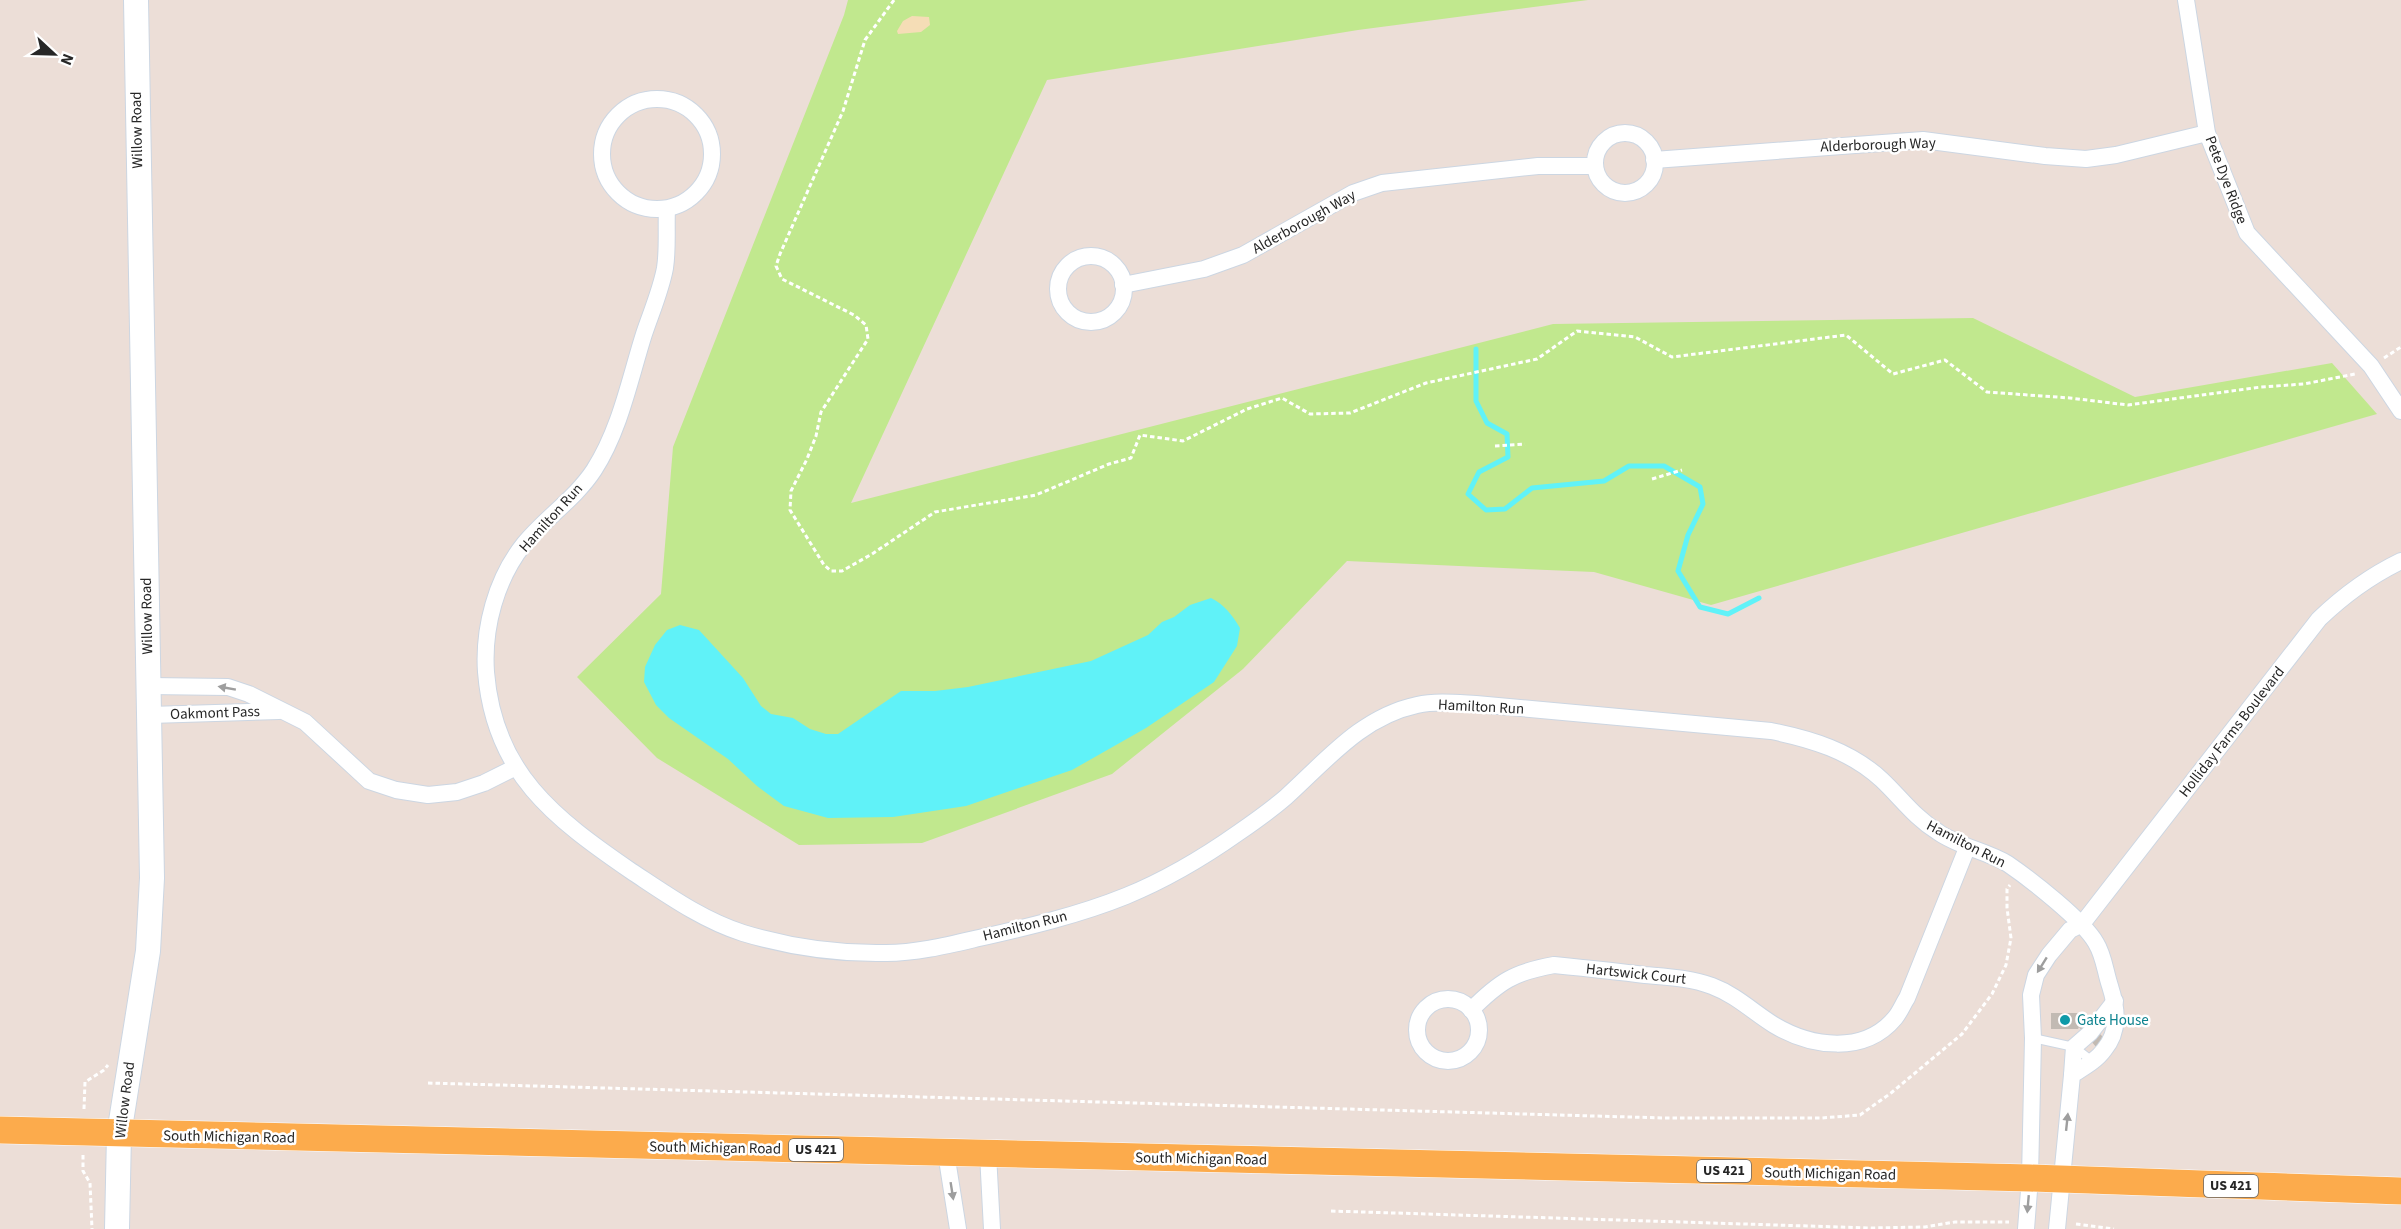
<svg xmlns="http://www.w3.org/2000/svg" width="2401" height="1229" font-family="'Source Sans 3',sans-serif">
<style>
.green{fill:#c1e88e}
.sand{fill:#f5ddb6}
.water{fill:#60f2f8}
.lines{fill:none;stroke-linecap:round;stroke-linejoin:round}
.stream{stroke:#60f2f8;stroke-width:5}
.building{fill:#c2bab3}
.lane-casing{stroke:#ccd6e2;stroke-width:10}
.street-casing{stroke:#ccd6e2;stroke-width:18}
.secondary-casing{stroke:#ccd6e2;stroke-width:26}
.primary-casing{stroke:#fff;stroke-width:28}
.path{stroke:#fff;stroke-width:3;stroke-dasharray:4.5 3;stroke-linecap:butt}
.lane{stroke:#fff;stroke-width:8}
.street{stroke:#fff;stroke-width:16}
.secondary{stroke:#fff;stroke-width:24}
.primary{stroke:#fcab4c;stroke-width:27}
.oneway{fill:#9e9e9e}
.culture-dot{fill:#0f9aa8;stroke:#fff;stroke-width:2}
.labels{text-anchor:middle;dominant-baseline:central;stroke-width:5;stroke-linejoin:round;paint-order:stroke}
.shield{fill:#fff;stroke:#686868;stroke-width:1.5}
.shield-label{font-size:14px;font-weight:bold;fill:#272727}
.street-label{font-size:15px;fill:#272727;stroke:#fff}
.culture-label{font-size:15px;fill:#0d838f;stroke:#fff;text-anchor:start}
</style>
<rect width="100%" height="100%" fill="#ecded7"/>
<path class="green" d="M 848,0 L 1588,0 L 1358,30 L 1047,80 L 851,503 L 1553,324 L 1973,318 L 2135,397 L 2332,363 L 2377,414 L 1711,605 L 1594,572 L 1347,561 L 1243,669 L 1112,774 L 922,843 L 799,845 L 657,758 L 577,677 L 661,594 L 673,447 L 844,15 Z"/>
<path class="sand" d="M 912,16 L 929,17 L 930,25 L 921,32 L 898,34 L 897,31 L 903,21 Z"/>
<path class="water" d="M 1211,598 C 1225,605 1232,615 1240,628 L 1237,646 L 1214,682 L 1146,728 L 1072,770 L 966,806 L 893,817 L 828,818 L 784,806 L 757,786 L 728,759 L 669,718 L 656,705 L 644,682 L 645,667 L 655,645 L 667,630 L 680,625 L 699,630 L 743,678 L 761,706 L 771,714 L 793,718 L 810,729 L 826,734 L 838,734 L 901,691 L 935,691 L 968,687 L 1091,661 L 1148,635 L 1162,622 L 1174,617 L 1190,605 Z"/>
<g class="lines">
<path class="stream" d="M 1476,349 L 1476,401 L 1487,423 L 1507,434 L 1508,457 L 1479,472 L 1468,494 L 1486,510 L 1505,509 L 1532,488 L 1604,481 L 1629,466 L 1664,466 L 1700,487 L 1703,504 L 1688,535 L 1678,571 L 1700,607 L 1728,614 L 1759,598"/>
</g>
<path class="building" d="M 2051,1013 L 2079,1013 L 2106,1040 L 2097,1048 L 2079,1027 L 2078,1029 L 2051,1029 Z"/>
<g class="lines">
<g class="lane-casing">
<path id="lane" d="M 2033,1038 L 2074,1047 L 2092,1061"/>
</g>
<g class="street-casing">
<g id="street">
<path d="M 2186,0 L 2207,133 L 2247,233 L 2371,366 L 2401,411"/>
<circle cx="657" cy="154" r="55"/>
<circle cx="1625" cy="163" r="30"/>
<path d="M 1654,160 L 1923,140 L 2045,156 L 2086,159 L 2116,155 L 2207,133"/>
<path d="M 667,209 C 666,228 668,249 665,268 C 661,290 651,313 644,334 C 630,378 620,430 594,470 C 575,499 545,518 524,544 C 496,579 483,628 486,672 C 494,773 554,818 631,871 C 666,894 702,920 743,933 C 789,947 838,954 886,953 C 917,953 949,945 979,938 C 1028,927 1079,915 1126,896 C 1165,880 1204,857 1238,833 C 1254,822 1271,810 1286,797 C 1326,761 1361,717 1417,705 C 1436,701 1456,703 1476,704 L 1771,731 C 1811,739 1851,751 1882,780 C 1901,798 1915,818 1938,832 C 1959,847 1987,851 2008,864 C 2030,879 2084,921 2096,943 C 2104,956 2105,971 2110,986 C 2117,1008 2120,1031 2104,1050 C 2096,1061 2083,1068 2072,1075 L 2057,1229"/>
<circle cx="1091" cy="289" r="33"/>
<path d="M 1123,285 L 1204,269 L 1243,255 L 1353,193 L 1382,183 L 1538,166 L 1595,166"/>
<path d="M 149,686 L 228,687 L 249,694 L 305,722 L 369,781 L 396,790 L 428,795 L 457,792 L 484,783 L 516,767"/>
<path d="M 150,715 L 279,711"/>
<circle cx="1448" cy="1030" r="31"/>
<path d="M 1471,1010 C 1499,982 1514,972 1554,965 C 1584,968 1614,971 1645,975 C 1668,977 1691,978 1712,986 C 1736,995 1753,1012 1774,1025 C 1811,1047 1864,1055 1895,1018 C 1900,1012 1903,1004 1907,998 L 1967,848"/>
<path d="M 2072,1075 L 2074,1047 L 2090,1033 L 2115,1001"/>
<path d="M 946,1153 L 958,1229"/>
<path d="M 988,1154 L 992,1229"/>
<path d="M 2026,1229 L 2030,1178 L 2033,1038 L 2031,995 L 2036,975 L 2049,955 L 2070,930 L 2082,924 L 2319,619 C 2344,595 2370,576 2401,561"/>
</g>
</g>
<g class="secondary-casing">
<path id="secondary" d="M 117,1229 L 119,1134 L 148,951 L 152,878 L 136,0"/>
</g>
<g class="primary-casing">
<path id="primary" d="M 0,1130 L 2030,1178 L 2401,1191"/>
</g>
<g class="path">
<path d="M 894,0 L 865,40 L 843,111 L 780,254 L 776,266 L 782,279 L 854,315 L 866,325 L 868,339 L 821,412 L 816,436 L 807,459 L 791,491 L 790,510 L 824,565 L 831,571 L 842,571 L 872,554 L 935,512 L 1036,495 L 1109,464 L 1131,458 L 1140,435 L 1183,441 L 1247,409 L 1282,398 L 1310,414 L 1350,413 L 1426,383 L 1537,359 L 1577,331 L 1635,337 L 1672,357 L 1846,335 L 1893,374 L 1945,360 L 1987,392 L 2070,398 L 2128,405 L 2261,387 L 2304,384 L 2355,374"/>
<path d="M 2384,358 L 2401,347"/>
<path d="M 1495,446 L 1525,444"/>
<path d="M 1652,479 L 1682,470"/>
<path d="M 428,1083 L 1665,1118 L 1822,1118 L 1860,1115 L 1891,1093 L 1962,1034 L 1992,994 L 2006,965 L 2011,938 L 2007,908 L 2007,889 L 2010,885"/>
<path d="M 84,1109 L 85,1082 L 104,1070 L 108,1065"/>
<path d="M 83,1155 L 83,1171 L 90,1183 L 92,1229"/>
<path d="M 1331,1211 L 1871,1228 L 1925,1227 L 1955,1222 L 2009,1222"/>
<path d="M 2076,1224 L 2114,1229"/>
</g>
<use href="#lane" class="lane"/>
<use href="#street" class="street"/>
<use href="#secondary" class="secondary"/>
<use href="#primary" class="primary"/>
</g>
<defs><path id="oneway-solid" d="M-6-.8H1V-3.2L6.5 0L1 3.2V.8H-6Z" transform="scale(1.5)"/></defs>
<g class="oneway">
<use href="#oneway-solid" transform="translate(227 688) rotate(-170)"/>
<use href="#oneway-solid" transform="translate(2042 965) rotate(122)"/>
<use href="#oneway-solid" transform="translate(2067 1122) rotate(-84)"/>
<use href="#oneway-solid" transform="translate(952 1191) rotate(81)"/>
<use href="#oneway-solid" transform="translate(2028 1204) rotate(95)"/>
</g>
<circle class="culture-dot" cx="2065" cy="1020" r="6"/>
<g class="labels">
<g class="shield">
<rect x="789" y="1139" width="54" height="22" rx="4.5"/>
<rect x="1697" y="1160" width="54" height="22" rx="4.5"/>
<rect x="2204" y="1175" width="54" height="22" rx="4.5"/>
</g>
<g class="shield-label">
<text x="816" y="1150">US 421</text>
<text x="1724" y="1171">US 421</text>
<text x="2231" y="1186">US 421</text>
</g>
<g class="street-label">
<text transform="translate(137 130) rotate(-91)">Willow Road</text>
<text transform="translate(1878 145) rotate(-2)">Alderborough Way</text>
<text transform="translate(2226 180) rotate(69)">Pete Dye Ridge</text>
<text transform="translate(1304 222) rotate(-29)">Alderborough Way</text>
<text transform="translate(551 518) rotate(-48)">Hamilton Run</text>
<text transform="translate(147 616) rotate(-91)">Willow Road</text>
<text transform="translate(1481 707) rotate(3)">Hamilton Run</text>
<text transform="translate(215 713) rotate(-2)">Oakmont Pass</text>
<text transform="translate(2232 732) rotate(-52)">Holliday Farms Boulevard</text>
<text transform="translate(1966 844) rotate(27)">Hamilton Run</text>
<text transform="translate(1025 926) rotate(-14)">Hamilton Run</text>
<text transform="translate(1636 974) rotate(6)">Hartswick Court</text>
<text transform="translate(125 1100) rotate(-83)">Willow Road</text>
<text transform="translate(229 1137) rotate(1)">South Michigan Road</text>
<text transform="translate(715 1148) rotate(1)">South Michigan Road</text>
<text transform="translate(1201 1159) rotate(1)">South Michigan Road</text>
<text transform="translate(1830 1174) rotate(1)">South Michigan Road</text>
</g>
<g class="culture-label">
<text x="2077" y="1020">Gate House</text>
</g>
</g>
<g transform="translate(54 54) rotate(112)" stroke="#ffffff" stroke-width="4.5" paint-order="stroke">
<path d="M0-4.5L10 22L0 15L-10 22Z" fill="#272727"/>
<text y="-9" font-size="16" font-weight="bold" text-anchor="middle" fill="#272727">N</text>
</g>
</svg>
